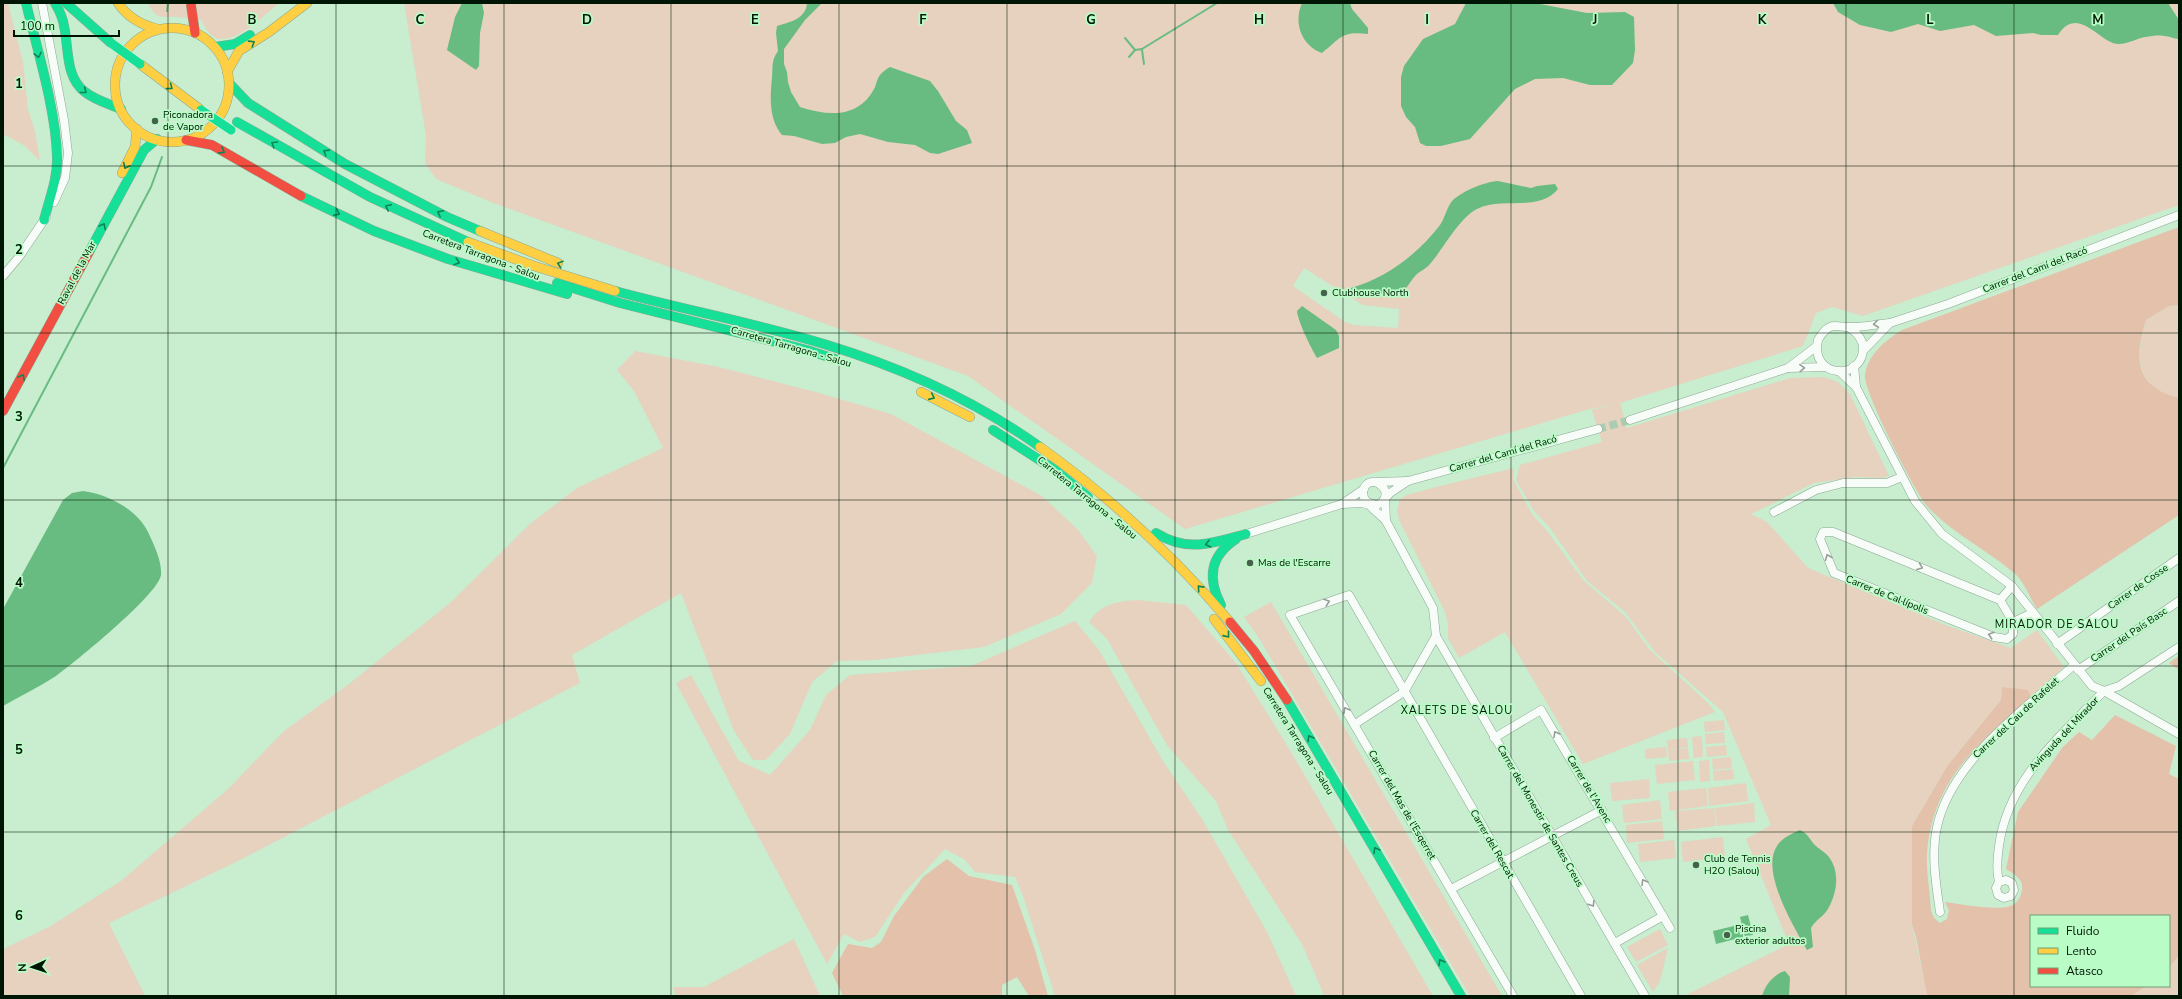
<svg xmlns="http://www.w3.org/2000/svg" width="2182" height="999" font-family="'Nunito Sans',sans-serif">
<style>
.green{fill:#e6d2be;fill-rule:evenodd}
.forest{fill:#e4c1ab}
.water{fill:#69bc81}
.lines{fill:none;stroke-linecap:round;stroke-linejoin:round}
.stream{stroke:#69bc81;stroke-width:2}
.street-tunnel{stroke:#aacdb1;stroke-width:8;stroke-dasharray:8 4;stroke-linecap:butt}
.street-casing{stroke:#8ca892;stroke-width:9}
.fast-casing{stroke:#8ca892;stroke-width:10}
.slow-casing{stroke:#8ca892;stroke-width:10}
.jam-casing{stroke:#8ca892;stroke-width:10}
.street{stroke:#f7fcf8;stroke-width:8}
.fast{stroke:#16e098;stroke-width:9}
.slow{stroke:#ffcf43;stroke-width:9}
.jam{stroke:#f24e42;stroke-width:9}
.fast-bridge-casing{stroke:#e6f7e9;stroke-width:10;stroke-linecap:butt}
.fast-bridge{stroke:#16e098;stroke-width:9}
.oneway{stroke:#0c8555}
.oneway2{stroke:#94a096}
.grid{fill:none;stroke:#001604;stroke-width:1;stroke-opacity:0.55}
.poi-dot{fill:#46614b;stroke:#b9fcc6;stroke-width:1.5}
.labels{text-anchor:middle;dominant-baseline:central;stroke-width:3.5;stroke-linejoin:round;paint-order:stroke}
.poi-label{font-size:10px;fill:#001604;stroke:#b9fcc6;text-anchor:start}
.street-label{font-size:10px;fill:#001604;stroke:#b9fcc6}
.neighbourhood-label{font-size:11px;letter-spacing:1px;fill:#001604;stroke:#b9fcc6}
.grid-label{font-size:13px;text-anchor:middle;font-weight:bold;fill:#001604;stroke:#b9fcc6;stroke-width:3.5;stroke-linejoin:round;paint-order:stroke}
</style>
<rect width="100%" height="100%" fill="#c8edcf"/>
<g class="green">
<path d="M 3,3 L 8,3 L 23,62 L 28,110 L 35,131 L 40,161 L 25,146 L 3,134 Z"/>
<path d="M 148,3 L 279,3 C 266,14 238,41 220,39 C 211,38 205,28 201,20 C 193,19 186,18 178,17 C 161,16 157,21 148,3 Z"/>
<path d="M 404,3 L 2179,3 L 2179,205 L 1863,316 L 1832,307 L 1816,313 L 1803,346 L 1620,403 L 1627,428 L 1790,378 L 1824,377 L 1838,382 L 1850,394 L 1889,476 L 1880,478 L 1856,477 L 1814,483 L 1751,514 L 1767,522 L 1808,568 L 1948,626 L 2011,648 L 2037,630 L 2064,667 L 2031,697 L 2014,689 L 2002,687 L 2001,700 L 1948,765 L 1912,826 L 1912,925 L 1928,996 L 1684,996 L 1789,944 L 1746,839 L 1771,825 L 1723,712 L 1655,652 L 1625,612 L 1587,581 L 1550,528 L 1534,511 L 1516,480 L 1520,465 L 1602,442 L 1592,410 L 1615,404 L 1586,410 L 1185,529 L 968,376 L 491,202 L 436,179 L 425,163 L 426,136 ZM 1304,268 L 1363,305 L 1399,309 L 1398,328 L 1354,325 L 1345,322 L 1293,286 Z"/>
<path d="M 2179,305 L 2179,398 C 2135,387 2135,359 2146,320 L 2169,306 Z"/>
<path d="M 635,351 L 719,367 L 819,393 L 891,414 L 1042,496 L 1078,530 L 1097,556 L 1092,583 L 1061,614 L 984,647 L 875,660 L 837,661 L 812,682 L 790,734 L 766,760 L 753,760 L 734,731 L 681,593 L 572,655 L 580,683 L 236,862 L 109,923 L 145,996 L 3,996 L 3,949 L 49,927 L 121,881 L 228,789 L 284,731 L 349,684 L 450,603 L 531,523 L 577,488 L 663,448 L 634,391 L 617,370 Z"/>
<path d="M 1514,468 L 1513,479 L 1532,514 L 1548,532 L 1583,580 L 1626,617 L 1649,649 L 1708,703 L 1715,712 L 1583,764 L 1505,632 L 1459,658 L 1448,638 L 1448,624 L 1445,612 L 1399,520 L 1397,511 L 1400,499 L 1407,495 L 1432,488 Z"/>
<path d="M 1138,600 L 1186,605 L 1236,663 L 1294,757 L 1433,996 L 1324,995 L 1302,944 L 1228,830 L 1216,801 L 1167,745 L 1107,639 L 1089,622 C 1101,604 1117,601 1138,600 Z"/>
<path d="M 1271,602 L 1502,996 L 1470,996 L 1259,638 L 1244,617 Z"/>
<path d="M 1075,621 L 1099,650 L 1163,761 L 1202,819 L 1267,932 L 1296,996 L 1055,996 L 1023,896 L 1015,877 L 975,872 L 964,859 L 945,849 L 904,893 L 875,937 L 860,942 L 844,934 L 827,964 L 676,683 L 691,675 L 739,761 L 770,775 L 810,730 L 826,695 L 850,675 L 971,666 Z"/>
<path d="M 1724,720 L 1725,730 L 1705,732 L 1704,722 Z"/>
<path d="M 1724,732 L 1725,743 L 1706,744 L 1705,734 Z"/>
<path d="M 1702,736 L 1703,757 L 1694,758 L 1692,737 Z"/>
<path d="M 1687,738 L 1688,747 L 1668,750 L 1667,740 Z"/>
<path d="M 1726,745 L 1727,755 L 1707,757 L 1706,747 Z"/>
<path d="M 1666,747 L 1667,757 L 1646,759 L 1645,749 Z"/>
<path d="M 1688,748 L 1689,759 L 1669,761 L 1668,750 Z"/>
<path d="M 1731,757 L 1732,768 L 1713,770 L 1712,759 Z"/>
<path d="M 1709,760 L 1710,781 L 1700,782 L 1699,761 Z"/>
<path d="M 1693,761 L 1695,780 L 1657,784 L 1655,765 Z"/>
<path d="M 1733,769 L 1734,779 L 1714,781 L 1713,771 Z"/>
<path d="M 1649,779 L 1650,798 L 1612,801 L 1610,783 Z"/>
<path d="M 1746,783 L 1748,801 L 1709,806 L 1708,788 Z"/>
<path d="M 1706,788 L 1708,806 L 1670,811 L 1668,792 Z"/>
<path d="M 1660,800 L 1662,819 L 1624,823 L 1622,805 Z"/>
<path d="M 1754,803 L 1755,822 L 1717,826 L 1715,808 Z"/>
<path d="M 1714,808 L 1716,826 L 1678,831 L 1675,811 Z"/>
<path d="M 1662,821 L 1664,839 L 1627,843 L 1626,825 Z"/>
<path d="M 1723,837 L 1725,857 L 1683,862 L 1681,842 Z"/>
<path d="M 1674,840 L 1676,858 L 1640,862 L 1638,844 Z"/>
<path d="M 1660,929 L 1668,945 L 1636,962 L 1627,947 Z"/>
<path d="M 794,939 L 820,996 L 676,996 L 673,987 L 704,987 Z"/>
<path d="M 1668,948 L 1660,981 L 1653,992 L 1637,965 Z"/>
<path d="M 2179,955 L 2179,996 L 2131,996 L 2146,986 L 2169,986 L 2169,968 Z"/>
</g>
<g class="forest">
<path d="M 2179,227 L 2179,305 L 2169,306 L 2146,320 C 2134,359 2135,387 2179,398 L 2179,515 L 2037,609 C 2030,598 2024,581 2014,573 C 1986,549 1953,534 1927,506 C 1916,494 1862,389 1865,375 C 1868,354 1885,341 1902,330 Z"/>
<path d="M 2179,656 L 2179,670 L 2169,663 Z"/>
<path d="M 2002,687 L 2028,690 L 2031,697 C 1979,744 1933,778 1927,853 C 1926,871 1930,892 1931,911 L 1934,918 L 1940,923 L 1947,919 L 1949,910 L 1945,902 C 1961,904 1999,912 2013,905 C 2019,901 2021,896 2022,890 C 2024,879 2014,874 2006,869 L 2018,812 L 2062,748 L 2079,732 L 2092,740 L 2115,715 L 2176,746 L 2169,774 L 2179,779 L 2179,955 L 2169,968 L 2169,916 L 2031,916 L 2031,986 L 2146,986 L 2131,996 L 1928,996 L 1927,994 L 1916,937 L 1912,925 L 1912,826 L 1948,765 L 2001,700 Z"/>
<path d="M 947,859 L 969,876 L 1012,885 L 1035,950 L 1048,996 L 1029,996 L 1017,977 L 1002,985 L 1002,996 L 843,996 L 832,973 L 848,944 L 872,948 L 881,942 L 894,916 L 923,877 Z"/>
</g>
<g class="water">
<path d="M 462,3 L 482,3 L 484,13 L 480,33 L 479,66 L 476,70 L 447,50 L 455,17 Z"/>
<path d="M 807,3 L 822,3 L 805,20 L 784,49 L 784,64 L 787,72 L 788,82 L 791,92 L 800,107 C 825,115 854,119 871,94 C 880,82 873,77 890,67 L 930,81 L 938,91 L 956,121 L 967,130 L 972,143 L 938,154 L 930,153 L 915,145 L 888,142 L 860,134 L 846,137 L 835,143 L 822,144 L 794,136 L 782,135 C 769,119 770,98 772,78 C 773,66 771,61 778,51 L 776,33 L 777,26 C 790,22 806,19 807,3 Z"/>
<path d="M 1302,3 L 1350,3 L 1352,9 L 1368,28 L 1368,34 C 1341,31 1341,38 1322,53 C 1302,46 1293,23 1302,3 Z"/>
<path d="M 1466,3 L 1535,3 L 1587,13 L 1625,12 L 1634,17 L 1635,50 L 1633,63 L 1612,85 L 1590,85 L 1563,78 L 1535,79 L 1515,89 L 1470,139 L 1441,146 L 1426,146 L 1420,143 L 1415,127 L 1406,117 L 1401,106 L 1401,77 L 1404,66 L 1423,39 L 1455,24 Z"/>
<path d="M 1833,3 L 2168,3 L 2179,20 L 2179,39 C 2173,39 2170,36 2164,36 C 2159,35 2151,36 2146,37 C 2137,38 2128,44 2119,44 C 2101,45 2078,3 2058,35 L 2041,35 L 2033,33 L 1996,36 L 1974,25 L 1940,31 L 1918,24 L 1891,32 L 1860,25 L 1838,12 Z"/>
<path d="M 1498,181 L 1531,188 L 1537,186 L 1555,184 L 1558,189 C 1538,213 1503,196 1477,209 C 1459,218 1444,248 1430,264 C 1426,269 1420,271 1416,275 C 1409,282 1407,291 1397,294 C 1390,295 1382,293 1375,293 C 1369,294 1363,297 1358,298 L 1349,293 L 1351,288 C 1386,278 1418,254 1440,225 C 1445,218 1447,206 1453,200 C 1463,191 1484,182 1498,181 Z"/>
<path d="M 1302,306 L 1336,330 L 1339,336 L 1339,348 L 1317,358 C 1311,348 1298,322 1297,311 Z"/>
<path d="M 83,491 C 107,494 137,509 148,532 C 154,545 162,561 161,575 C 158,595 75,662 56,676 C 39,687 20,696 3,706 L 3,609 L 63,500 L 72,493 Z"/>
<path d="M 1800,830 C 1809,834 1810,841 1817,847 C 1821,850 1826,853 1829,857 C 1840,872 1837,892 1829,907 C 1825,916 1816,919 1811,928 L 1813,947 L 1807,950 C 1794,927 1760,871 1777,846 C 1782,838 1791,834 1800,830 Z"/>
<path d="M 1748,915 L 1753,935 L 1745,936 L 1744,934 L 1747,933 L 1745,924 L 1742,925 L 1740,917 Z"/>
<path d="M 1738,925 L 1740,935 L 1743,934 L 1743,937 L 1716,944 L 1713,931 Z"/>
<path d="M 1785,971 L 1790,977 L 1789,996 L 1762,996 C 1765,985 1774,974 1785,971 Z"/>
</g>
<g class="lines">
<g class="stream">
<path d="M 167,11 L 168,3"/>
<path d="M 1125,38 L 1135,50 L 1142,49 L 1217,3"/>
<path d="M 1142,50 L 1144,64"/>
<path d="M 1129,57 L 1135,50"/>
<path d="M 3,468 L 151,187 L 162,157"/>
</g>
<path class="street-tunnel" d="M 1598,429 L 1630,420"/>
<g class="street-casing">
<g id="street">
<path d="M 42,3 L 64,120 L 68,153 L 65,178 L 54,202"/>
<path d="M 3,276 L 19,257 L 46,217"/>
<path d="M 1890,323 L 1948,304 L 2179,215"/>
<path d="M 1850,328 C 1857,333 1863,339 1863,348 C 1863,382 1809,378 1818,340 C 1830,319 1836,328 1852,327 C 1865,327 1877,324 1890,323 L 1863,351"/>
<path d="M 1817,346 L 1788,368 L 1826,367"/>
<path d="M 1839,371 L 1856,387 L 1854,366"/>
<path d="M 1856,387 L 1915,501 L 1942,534 L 2012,586 L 2092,686 L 2104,691 L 2179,734"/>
<path d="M 1630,420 L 1788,368"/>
<path d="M 1408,481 L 1598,429"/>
<path d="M 1377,482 L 1408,481 L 1390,493 L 1384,500"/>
<path d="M 1364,489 L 1342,504 L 1362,503 L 1370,505"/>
<path d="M 1367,502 L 1377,505 C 1399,495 1373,471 1364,488 C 1358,500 1379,513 1386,521 L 1385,497"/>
<path d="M 1774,512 L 1816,490 L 1843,483 L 1887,483 L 1902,477"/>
<path d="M 1246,534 L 1342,504"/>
<path d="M 2000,600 L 1833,532 L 1823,532 L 1820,539 L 1834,573 L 1994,637 L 2007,639 L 2013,634 L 2013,622 L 2000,600 L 2012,586"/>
<path d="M 2013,622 L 2032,613"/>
<path d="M 1436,636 L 1645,996"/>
<path d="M 2057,644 L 2179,558"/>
<path d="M 2078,670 L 2179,601"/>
<path d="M 1355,724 L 1404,692 L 1436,636 L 1433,608 L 1386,521"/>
<path d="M 1494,738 L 1541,710 L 1670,928"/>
<path d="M 1999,882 L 2006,880 L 2012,883 L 2014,890 L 2011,896 L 2004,898 L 1998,895 L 1996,888 L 1999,882 C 1996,870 1997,859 1999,846 C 2008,779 2060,737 2104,691 L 2119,686 L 2179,647"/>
<path d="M 1451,889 L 1602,810"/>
<path d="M 1940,912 C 1936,884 1931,855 1937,827 C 1951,761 2026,708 2074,665"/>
<path d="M 1615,943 L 1663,916"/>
<path d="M 1513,996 L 1290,615 L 1349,595 L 1581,996"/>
</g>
</g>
<g class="fast-casing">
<g id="fast">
<path d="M 26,3 C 37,49 56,110 57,157 C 58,178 49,200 44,220"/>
<path d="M 55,3 C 59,10 63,17 64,26 C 69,48 65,77 85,92 C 95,100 109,104 121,109"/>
<path d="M 66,3 L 111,43"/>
<path d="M 215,47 L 235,44 L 250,35"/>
<path d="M 229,83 L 248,103 L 345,164 L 447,217 L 480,231"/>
<path d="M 237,122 L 370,197 L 468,242"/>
<path d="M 301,196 L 374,231 L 448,259 L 567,294"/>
<path d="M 89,252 L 144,150 L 157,139"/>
<path d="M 557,283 L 620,303 L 807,350 L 835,359"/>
<path d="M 615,291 C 685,310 755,323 824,344 C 900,367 976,401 1040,447"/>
<path d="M 993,430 L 1055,470 L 1088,497"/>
<path d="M 1156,533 C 1188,553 1212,543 1246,534"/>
<path d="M 1221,605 C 1207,578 1210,556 1236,539"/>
<path d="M 1287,700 L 1461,996"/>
</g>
</g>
<g class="slow-casing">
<g id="slow">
<path d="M 118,3 C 128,18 141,25 158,29"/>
<circle cx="172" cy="85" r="57"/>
<path d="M 140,64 L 201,110"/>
<path d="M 227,72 L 239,51 L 269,32 L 307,3"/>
<path d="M 122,173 L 135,147 L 137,129"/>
<path d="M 480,231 L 558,263"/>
<path d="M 468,242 L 534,266 L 615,291"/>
<path d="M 921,392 L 970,417"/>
<path d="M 1040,447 C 1111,498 1173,555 1230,622"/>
<path d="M 1214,619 L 1261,681"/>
</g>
</g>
<g class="jam-casing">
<g id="jam">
<path d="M 191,5 L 195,33"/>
<path d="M 186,140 L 212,145 L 301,196"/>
<path d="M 3,411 L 89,252"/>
<path d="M 1230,622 L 1254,651 L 1287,700"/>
</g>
</g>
<use href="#street" class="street"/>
<use href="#fast" class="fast"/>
<use href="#slow" class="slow"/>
<use href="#jam" class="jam"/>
<g class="fast-bridge-casing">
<g id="fast-bridge">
<path d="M 111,43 L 140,64"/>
<path d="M 201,110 L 231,130"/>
</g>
</g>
<use href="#fast-bridge" class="fast-bridge"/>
</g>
<defs><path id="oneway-chevron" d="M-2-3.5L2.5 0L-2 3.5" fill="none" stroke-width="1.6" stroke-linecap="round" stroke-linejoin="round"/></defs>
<g class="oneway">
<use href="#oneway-chevron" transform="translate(252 43) rotate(-32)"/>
<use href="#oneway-chevron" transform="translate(38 55) rotate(78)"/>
<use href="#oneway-chevron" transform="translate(170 87) rotate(37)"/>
<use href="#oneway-chevron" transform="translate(84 91) rotate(38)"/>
<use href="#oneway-chevron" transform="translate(274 144) rotate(-149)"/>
<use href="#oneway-chevron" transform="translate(222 151) rotate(29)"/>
<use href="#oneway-chevron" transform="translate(326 152) rotate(-148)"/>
<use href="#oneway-chevron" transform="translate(126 166) rotate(117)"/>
<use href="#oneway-chevron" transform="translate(388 207) rotate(-155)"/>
<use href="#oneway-chevron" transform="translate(337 213) rotate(26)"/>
<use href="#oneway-chevron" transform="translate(440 213) rotate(-153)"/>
<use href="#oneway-chevron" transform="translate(103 226) rotate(-62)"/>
<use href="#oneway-chevron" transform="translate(457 262) rotate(17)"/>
<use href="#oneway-chevron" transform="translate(560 264) rotate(-161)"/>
<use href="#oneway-chevron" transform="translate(22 377) rotate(-62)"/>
<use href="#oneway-chevron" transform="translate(932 397) rotate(24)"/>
<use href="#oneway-chevron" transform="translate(1208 544) rotate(167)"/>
<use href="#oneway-chevron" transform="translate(1200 588) rotate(-132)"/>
<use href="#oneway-chevron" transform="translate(1227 635) rotate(51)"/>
<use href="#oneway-chevron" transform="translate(1310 738) rotate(-121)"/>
<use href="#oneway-chevron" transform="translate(1376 850) rotate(-120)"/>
<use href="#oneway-chevron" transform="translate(1441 962) rotate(-120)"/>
</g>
<g class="oneway2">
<use href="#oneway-chevron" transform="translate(1876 324) rotate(173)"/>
<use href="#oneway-chevron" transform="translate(1802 368) rotate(-2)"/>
<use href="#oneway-chevron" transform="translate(1828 557) rotate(-112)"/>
<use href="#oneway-chevron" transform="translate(1920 567) rotate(22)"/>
<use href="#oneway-chevron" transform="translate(1327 602) rotate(-19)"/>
<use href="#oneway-chevron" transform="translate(1991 635) rotate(-162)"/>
<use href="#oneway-chevron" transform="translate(1346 710) rotate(-121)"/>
<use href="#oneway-chevron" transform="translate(1556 734) rotate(-121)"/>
<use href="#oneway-chevron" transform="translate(1644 882) rotate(-121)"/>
<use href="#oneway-chevron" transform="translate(1592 904) rotate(58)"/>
</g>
<path class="grid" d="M 168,3 L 168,996M 336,3 L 336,996M 504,3 L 504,996M 671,3 L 671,996M 839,3 L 839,996M 1007,3 L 1007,996M 1175,3 L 1175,996M 1343,3 L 1343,996M 1511,3 L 1511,996M 1678,3 L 1678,996M 1846,3 L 1846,996M 2014,3 L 2014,996M 3,166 L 2179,166M 3,333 L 2179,333M 3,500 L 2179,500M 3,666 L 2179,666M 3,832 L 2179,832"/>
<g class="poi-dot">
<circle cx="155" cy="121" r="4"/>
<circle cx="1324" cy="293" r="4"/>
<circle cx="1250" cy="563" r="4"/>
<circle cx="1696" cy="865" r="4"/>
<circle cx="1727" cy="935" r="4"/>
</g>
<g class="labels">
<g class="poi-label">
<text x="163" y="115">Piconadora<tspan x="163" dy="12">de Vapor</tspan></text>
<text x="1332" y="293">Clubhouse North</text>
<text x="1258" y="563">Mas de l'Escarre</text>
<text x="1704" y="859">Club de Tennis<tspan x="1704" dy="12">H2O (Salou)</tspan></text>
<text x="1735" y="929">Piscina<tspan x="1735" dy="12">exterior adultos</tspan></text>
</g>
<g class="street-label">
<text transform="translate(481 255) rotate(21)">Carretera Tarragona - Salou</text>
<text transform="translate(2035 270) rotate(-21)">Carrer del Camí del Racó</text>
<text transform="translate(77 273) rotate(-62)">Raval de la Mar</text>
<text transform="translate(791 347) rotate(16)">Carretera Tarragona - Salou</text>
<text transform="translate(1503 454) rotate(-16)">Carrer del Camí del Racó</text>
<text transform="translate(1087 498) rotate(39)">Carretera Tarragona - Salou</text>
<text transform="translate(2138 587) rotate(-35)">Carrer de Cosse</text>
<text transform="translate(1887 595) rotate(22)">Carrer de Cal·lípolis</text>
<text transform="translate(2129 635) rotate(-34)">Carrer del País Basc</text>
<text transform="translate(2016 718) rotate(-43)">Carrer del Cau de Rafelet</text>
<text transform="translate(2064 734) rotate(-47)">Avinguda del Mirador</text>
<text transform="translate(1298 741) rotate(58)">Carretera Tarragona - Salou</text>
<text transform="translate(1589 789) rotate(59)">Carrer de l'Avenc</text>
<text transform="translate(1402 805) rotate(60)">Carrer del Mas de l'Esqerret</text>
<text transform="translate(1540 816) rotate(60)">Carrer del Monestir de Santes Creus</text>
<text transform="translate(1492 844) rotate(60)">Carrer del Rescat</text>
</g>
<g class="neighbourhood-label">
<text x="2057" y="624">MIRADOR DE SALOU</text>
<text x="1457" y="710">XALETS DE SALOU</text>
</g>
</g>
<g class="grid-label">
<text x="252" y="24">B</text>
<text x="420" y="24">C</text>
<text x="587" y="24">D</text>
<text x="755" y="24">E</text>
<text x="923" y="24">F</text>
<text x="1091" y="24">G</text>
<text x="1259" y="24">H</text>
<text x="1427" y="24">I</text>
<text x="1595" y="24">J</text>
<text x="1762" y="24">K</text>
<text x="1930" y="24">L</text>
<text x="2098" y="24">M</text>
<text x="19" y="88">1</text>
<text x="19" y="254">2</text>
<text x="19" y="421">3</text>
<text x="19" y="587">4</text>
<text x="19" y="754">5</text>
<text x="19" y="920">6</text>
</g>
<rect width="2182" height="999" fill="none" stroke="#001604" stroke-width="8"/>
<rect x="2030" y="915" width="140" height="72" fill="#b9fcc6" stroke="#6fa078"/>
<rect x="2038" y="928" width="20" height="6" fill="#16e098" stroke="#6fa078"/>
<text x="2066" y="935" font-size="12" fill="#001604">Fluido</text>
<rect x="2038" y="948" width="20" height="6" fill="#ffcf43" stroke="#6fa078"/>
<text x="2066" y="955" font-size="12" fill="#001604">Lento</text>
<rect x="2038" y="968" width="20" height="6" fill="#f24e42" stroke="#6fa078"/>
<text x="2066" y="975" font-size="12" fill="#001604">Atasco</text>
<g transform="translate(32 967) rotate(267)" stroke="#b9fcc6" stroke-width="3" paint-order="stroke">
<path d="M0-3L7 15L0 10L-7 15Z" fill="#001604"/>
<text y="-6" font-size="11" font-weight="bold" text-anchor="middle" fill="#001604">N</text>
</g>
<path d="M14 30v6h105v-6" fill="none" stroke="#001604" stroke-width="2"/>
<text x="20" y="30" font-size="12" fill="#001604" stroke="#b9fcc6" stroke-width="3" paint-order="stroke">100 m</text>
</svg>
